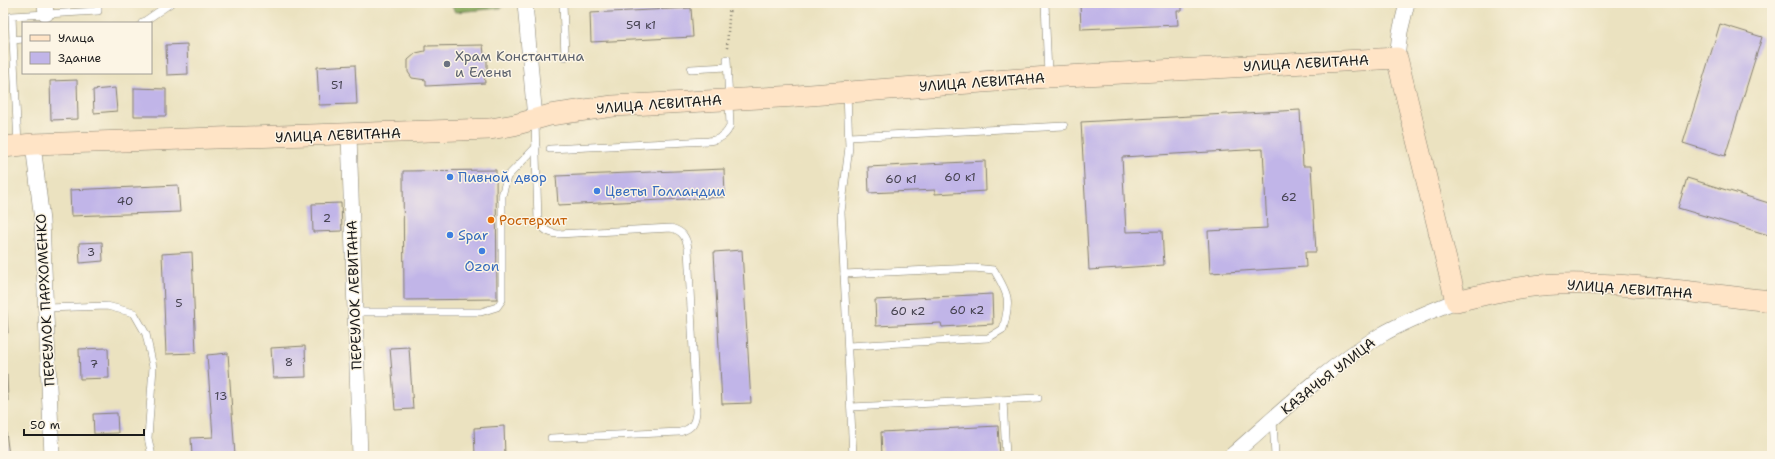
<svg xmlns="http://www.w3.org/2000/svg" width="1775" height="459" font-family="'Shantell Sans',sans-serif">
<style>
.forest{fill:url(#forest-crowns);stroke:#54643e}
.building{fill:#c1b5e8}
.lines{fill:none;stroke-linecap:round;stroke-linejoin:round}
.lane-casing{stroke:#847f6e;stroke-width:8}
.street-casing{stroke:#847f6e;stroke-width:16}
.secondary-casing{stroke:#847f6e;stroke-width:22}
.path{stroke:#847f6e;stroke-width:2.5;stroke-dasharray:1 3;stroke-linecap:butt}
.lane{stroke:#fff;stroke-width:7}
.street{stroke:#fff;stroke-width:15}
.secondary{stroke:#ffe4c6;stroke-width:21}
.worship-dot{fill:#6b7280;stroke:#fcf5e5;stroke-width:1.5}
.shop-dot{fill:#3f7fe0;stroke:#fcf5e5;stroke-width:1.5}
.food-dot{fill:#e8710a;stroke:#fcf5e5;stroke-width:1.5}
.labels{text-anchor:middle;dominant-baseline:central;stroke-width:3;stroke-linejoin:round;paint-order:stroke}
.number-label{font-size:12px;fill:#45424f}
.worship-label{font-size:14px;fill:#5b616d;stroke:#fcf5e5;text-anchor:start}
.street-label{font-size:14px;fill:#1c1c1c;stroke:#fcf5e5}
.shop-label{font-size:14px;fill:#366cbe;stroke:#fcf5e5;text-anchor:start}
.food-label{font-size:14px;fill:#c56008;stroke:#fcf5e5;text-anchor:start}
</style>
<defs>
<pattern id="forest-crowns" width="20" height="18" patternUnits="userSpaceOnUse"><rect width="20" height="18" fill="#8bac60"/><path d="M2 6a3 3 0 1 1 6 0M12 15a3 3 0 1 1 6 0" fill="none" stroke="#718b4e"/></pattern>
</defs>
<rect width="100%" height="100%" fill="#fcf5e5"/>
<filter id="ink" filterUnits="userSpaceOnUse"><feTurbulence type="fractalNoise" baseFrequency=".025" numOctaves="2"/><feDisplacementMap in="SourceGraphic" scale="8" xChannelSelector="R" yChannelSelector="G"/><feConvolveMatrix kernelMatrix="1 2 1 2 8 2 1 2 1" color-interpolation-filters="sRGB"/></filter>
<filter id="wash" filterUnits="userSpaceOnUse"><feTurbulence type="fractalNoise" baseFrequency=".012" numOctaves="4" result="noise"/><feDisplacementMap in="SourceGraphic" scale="16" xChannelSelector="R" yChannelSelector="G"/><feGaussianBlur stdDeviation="0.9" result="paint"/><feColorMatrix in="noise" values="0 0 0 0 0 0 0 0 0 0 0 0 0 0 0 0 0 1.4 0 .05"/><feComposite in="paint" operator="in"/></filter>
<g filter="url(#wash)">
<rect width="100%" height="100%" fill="#ebe2c0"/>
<path class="forest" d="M 450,3 L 501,3 L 502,8 L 455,12 Z"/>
<g id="blocks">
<g class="building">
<path d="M 1080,3 L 1182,3 L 1182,11 L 1177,11 L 1178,25 L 1081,29 Z"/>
<path d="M 691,8 L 693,37 L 591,42 L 590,13 Z"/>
<path d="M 1720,24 L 1762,37 L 1725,156 L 1683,143 Z"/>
<path d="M 187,44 L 188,74 L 167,75 L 166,45 Z"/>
<path d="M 483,45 L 484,54 L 487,54 L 487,71 L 484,71 L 485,83 L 426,86 L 426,80 L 412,78 L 408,72 L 408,60 L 416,53 L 425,51 L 425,46 Z"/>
<path d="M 355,65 L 357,104 L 319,105 L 317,67 Z"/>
<path d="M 77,80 L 78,119 L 51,120 L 50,81 Z"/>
<path d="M 115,88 L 117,111 L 94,113 L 93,90 Z"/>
<path d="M 134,88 L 166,89 L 166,116 L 134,116 Z"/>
<path d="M 1300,110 L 1303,166 L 1311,166 L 1316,252 L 1305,252 L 1306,267 L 1210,273 L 1208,231 L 1267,228 L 1263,149 L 1122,157 L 1126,232 L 1162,231 L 1164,265 L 1089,270 L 1081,122 Z"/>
<path d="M 985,161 L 986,191 L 935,194 L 935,190 L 869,193 L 868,167 Z"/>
<path d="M 724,169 L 725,197 L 558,205 L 556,176 Z"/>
<path d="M 496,170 L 497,299 L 404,300 L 403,171 Z"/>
<path d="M 1687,178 L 1772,204 L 1772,236 L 1678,208 Z"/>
<path d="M 178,185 L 180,212 L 71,216 L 70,190 Z"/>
<path d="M 341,203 L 342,231 L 313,232 L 312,204 Z"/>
<path d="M 102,242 L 103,261 L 80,263 L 79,243 Z"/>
<path d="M 742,250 L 751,403 L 722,404 L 714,252 Z"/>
<path d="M 192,252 L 196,353 L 166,354 L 162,254 Z"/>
<path d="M 3,255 L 8,333 L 3,334 Z"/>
<path d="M 992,294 L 993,324 L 942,327 L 941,323 L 876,326 L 875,300 Z"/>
<path d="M 305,346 L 306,377 L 273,378 L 271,348 Z"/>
<path d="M 409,347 L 413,409 L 395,410 L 390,348 Z"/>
<path d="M 108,348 L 109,378 L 80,379 L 79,349 Z"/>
<path d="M 228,353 L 235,456 L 192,456 L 191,438 L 213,437 L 207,355 Z"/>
<path d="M 7,375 L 8,401 L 3,401 L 3,376 Z"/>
<path d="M 117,413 L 118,433 L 94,434 L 93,414 Z"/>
<path d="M 504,426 L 505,456 L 475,456 L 474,428 Z"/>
<path d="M 998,426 L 1000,456 L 882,456 L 881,432 Z"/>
<path d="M 3,432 L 6,432 L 9,456 L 3,456 Z"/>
</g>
</g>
</g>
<g filter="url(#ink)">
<use href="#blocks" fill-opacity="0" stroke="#847f6e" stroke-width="1"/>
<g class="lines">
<g class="lane-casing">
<g id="lane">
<path d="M 563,3 L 565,57"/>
<path d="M 1045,3 L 1048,75"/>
<path d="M 142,23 L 171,3"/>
<path d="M 23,39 L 13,40 L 12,16 L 98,11 L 98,3"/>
<path d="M 13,40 L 18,145"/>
<path d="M 691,69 L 727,67"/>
<path d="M 847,93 L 849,147 L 841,212 L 853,456"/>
<path d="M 535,122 L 538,220 C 543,230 548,233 558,234 L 671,228 C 682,231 686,236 688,248 L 696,412 C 695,424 691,429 680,432 L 551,438"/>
<path d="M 849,137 L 1064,126"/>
<path d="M 550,149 L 708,141 C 719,140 727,136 730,125 L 727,59"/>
<path d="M 844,274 L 974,268 L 994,270 C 1009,295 1011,300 1003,329 L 988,338 L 848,346"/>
<path d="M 46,308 L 107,306 L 134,313 L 146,334 L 153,367 L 148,438 L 152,456"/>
<path d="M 355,312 L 481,312 L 497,307 L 502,300 L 502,196 L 507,177 L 536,147"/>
<path d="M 1003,400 L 1006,456"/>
<path d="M 851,407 L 1038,398"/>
<path d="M 1273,420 L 1275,456"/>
</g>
</g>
<g class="street-casing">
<g id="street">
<path d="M 45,3 L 46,14"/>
<path d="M 525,3 L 535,119"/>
<path d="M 1397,58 L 1400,32 L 1407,3"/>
<path d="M 349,135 L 360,456"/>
<path d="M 33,144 L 42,221 L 52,456"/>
<path d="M 1231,456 C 1279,414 1326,368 1381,335 C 1405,321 1431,311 1456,301"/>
</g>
</g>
<g class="secondary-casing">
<path id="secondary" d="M 3,147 L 33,144 L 490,129 L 514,125 L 550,115 L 613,106 L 797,96 L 1048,77 L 1397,58 L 1456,301 C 1490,293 1523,285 1558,284 C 1629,282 1701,294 1772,301"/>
</g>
<path class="path" d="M 727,48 L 730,3"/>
<use href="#lane" class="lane"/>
<use href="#street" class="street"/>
<use href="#secondary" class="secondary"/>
</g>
</g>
<circle class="worship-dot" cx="447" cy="64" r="4"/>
<g class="shop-dot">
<circle cx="450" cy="177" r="4"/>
<circle cx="597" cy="191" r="4"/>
<circle cx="450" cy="235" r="4"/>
<circle cx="482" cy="251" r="4"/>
</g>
<circle class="food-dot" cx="491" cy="220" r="4"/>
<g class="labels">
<g class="number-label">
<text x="641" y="25">59 к1</text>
<text x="337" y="85">51</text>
<text x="960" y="177">60 к1</text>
<text x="901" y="179">60 к1</text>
<text x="1289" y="197">62</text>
<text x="125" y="201">40</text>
<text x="327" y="218">2</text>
<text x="91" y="252">3</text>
<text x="179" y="303">5</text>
<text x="967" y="310">60 к2</text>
<text x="908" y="311">60 к2</text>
<text x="289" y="362">8</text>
<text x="94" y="364">7</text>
<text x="221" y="396">13</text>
</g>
<g class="worship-label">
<text x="455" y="56">Храм Константина<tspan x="455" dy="16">и Елены</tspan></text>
</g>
<g class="street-label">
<text transform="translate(1306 63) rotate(-3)">УЛИЦА ЛЕВИТАНА</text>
<text transform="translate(982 82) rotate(-4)">УЛИЦА ЛЕВИТАНА</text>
<text transform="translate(659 104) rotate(-4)">УЛИЦА ЛЕВИТАНА</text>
<text transform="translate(338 135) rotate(-2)">УЛИЦА ЛЕВИТАНА</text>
<text transform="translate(1630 289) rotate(4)">УЛИЦА ЛЕВИТАНА</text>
<text transform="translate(354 295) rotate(-92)">ПЕРЕУЛОК ЛЕВИТАНА</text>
<text transform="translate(45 300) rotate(-93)">ПЕРЕУЛОК ПАРХОМЕНКО</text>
<text transform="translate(1328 376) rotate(-38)">КАЗАЧЬЯ УЛИЦА</text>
</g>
<g class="shop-label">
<text x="458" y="177">Пивной двор</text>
<text x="605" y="191">Цветы Голландии</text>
<text x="458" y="235">Spar</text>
<text x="482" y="266" text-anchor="middle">Ozon</text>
</g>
<g class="food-label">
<text x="499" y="220">Ростерхит</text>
</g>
</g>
<rect width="1775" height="459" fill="none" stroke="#fcf5e5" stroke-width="16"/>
<rect x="22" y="22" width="130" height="52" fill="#fcf5e5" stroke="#a29e95"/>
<rect x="30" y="35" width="20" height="6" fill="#ffe4c6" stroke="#a29e95"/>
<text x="58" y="42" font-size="12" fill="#1c1c1c">Улица</text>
<rect x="30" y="52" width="20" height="12" fill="#c1b5e8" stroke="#a29e95"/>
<text x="58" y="62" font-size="12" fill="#1c1c1c">Здание</text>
<path d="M24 429v6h120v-6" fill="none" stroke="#1c1c1c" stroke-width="2"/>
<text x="30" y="429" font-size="12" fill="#1c1c1c" stroke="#fcf5e5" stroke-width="3" paint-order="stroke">50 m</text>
</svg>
